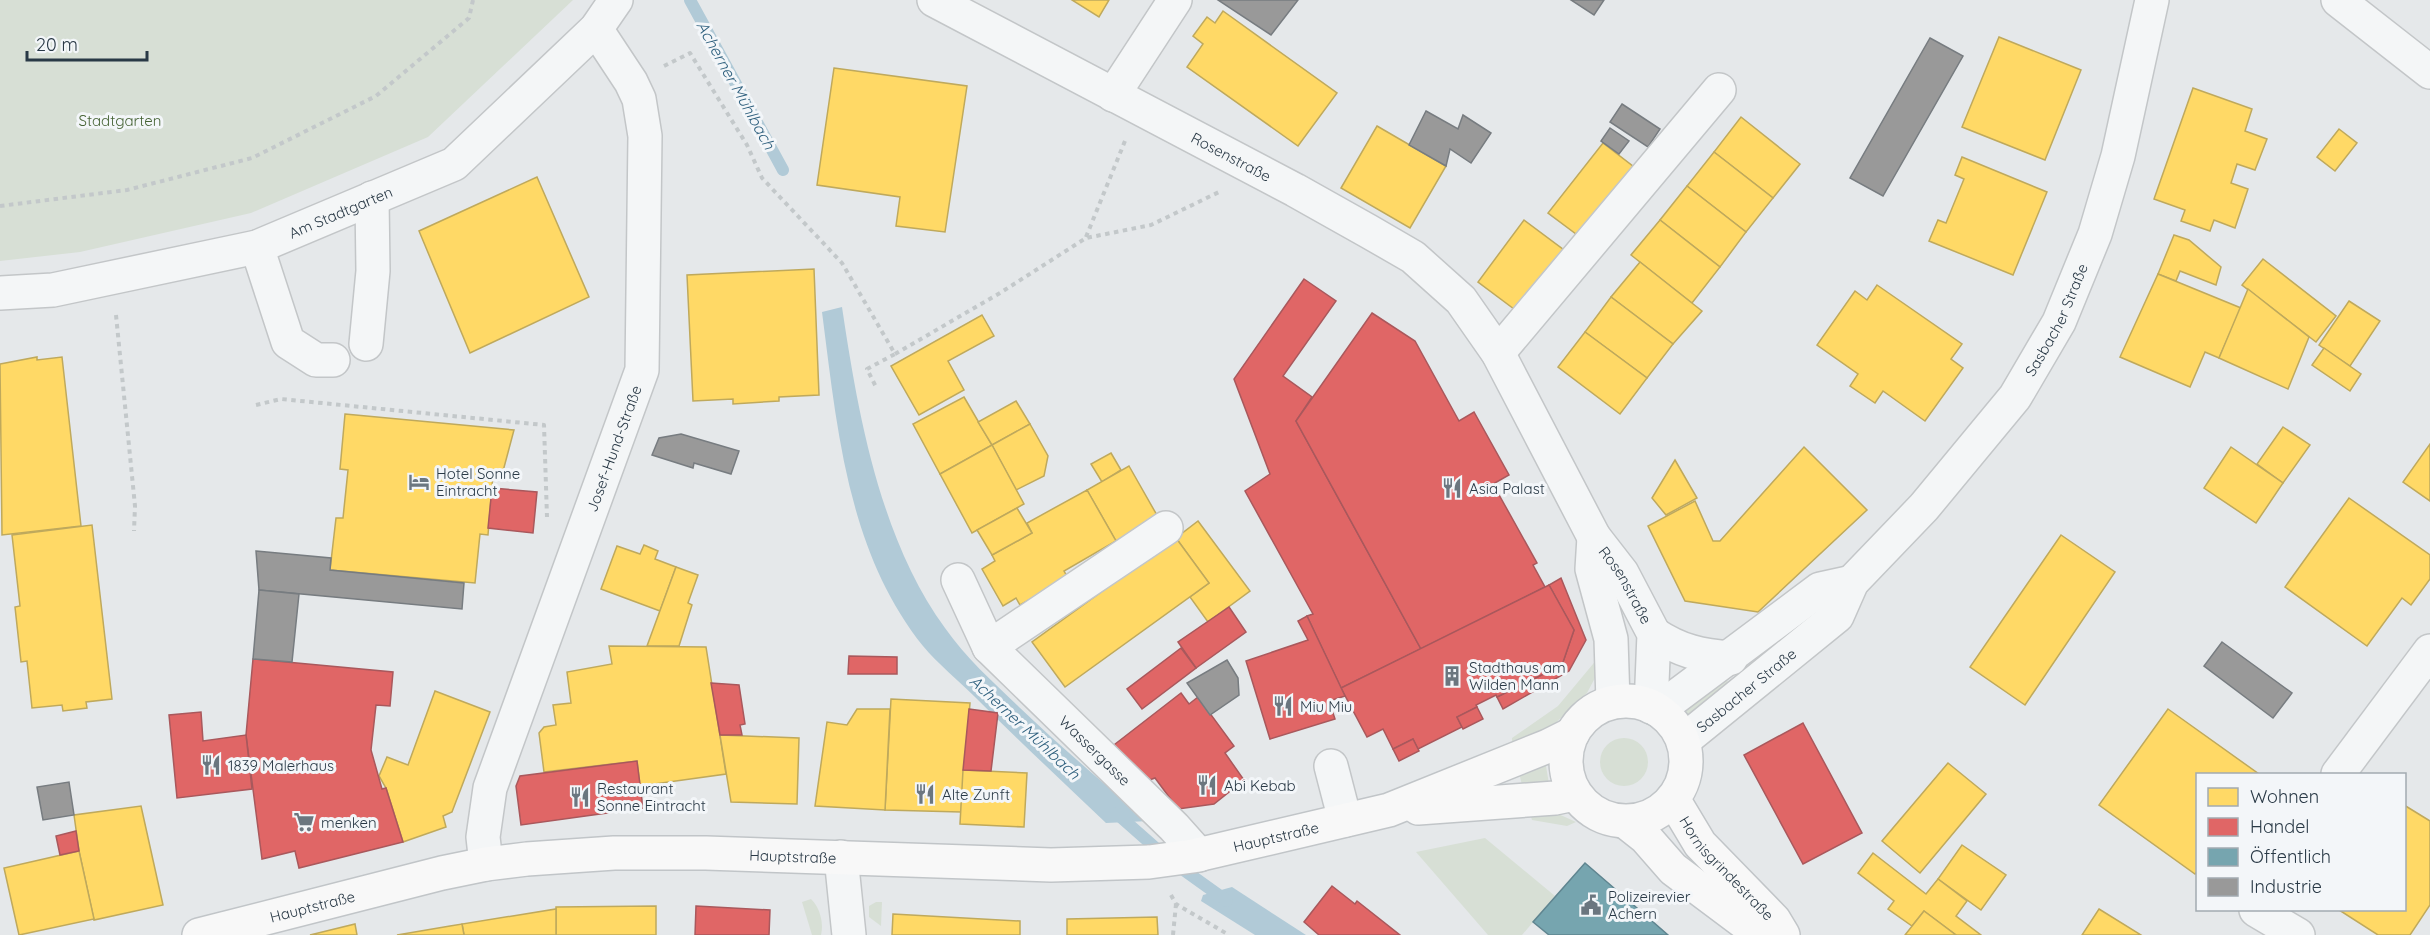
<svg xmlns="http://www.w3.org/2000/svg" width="2430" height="935" font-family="Quicksand,sans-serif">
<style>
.green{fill:#d7dfd5}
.water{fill:#b1cad7}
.homes{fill:#ffd966;stroke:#bfa95c;stroke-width:1.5}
.shops{fill:#e06666;stroke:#a9585c;stroke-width:1.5}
.public{fill:#76a5af;stroke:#5f8590;stroke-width:1.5}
.industry{fill:#999;stroke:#777c80;stroke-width:1.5}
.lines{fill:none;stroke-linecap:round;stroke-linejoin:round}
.stream{stroke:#b1cad7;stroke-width:12}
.minor-casing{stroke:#c3c6c8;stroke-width:36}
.major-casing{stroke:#c1c5c8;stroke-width:36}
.path{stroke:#c3c8ca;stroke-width:4;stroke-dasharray:4.5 4.5;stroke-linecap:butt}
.minor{stroke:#f4f6f7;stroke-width:33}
.major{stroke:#f8f8f8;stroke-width:33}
.labels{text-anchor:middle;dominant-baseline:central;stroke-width:6;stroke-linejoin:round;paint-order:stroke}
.park-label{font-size:15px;fill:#466335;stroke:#f3f6f9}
.street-label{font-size:15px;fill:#293946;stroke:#f3f6f9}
.poi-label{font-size:15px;fill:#293946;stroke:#f3f6f9;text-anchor:start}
.water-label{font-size:16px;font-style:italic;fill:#2f607e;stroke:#f3f6f9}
</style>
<rect width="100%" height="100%" fill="#e5e8ea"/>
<g class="green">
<path d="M 0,0 L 573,0 L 428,137 L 251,213 L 80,252 L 0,261 Z"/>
<path d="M 1598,658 L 1596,676 L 1587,693 L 1547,731 L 1512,747 L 1512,738 L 1558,706 Z"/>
<path d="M 1723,674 L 1731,687 L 1690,717 L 1682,708 Z"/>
<circle cx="1624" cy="762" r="24"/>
<path d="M 1544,765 L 1546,766 L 1549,784 L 1523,790 L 1519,772 Z"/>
<path d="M 1529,810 L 1554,812 L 1576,822 L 1567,826 L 1532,820 Z"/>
<path d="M 1485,838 L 1555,896 L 1522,935 L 1488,935 L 1416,852 Z"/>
<path d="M 811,899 C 820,907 824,924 821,935 L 812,935 L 802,902 Z"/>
<path d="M 876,902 L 882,902 L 881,926 L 869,917 L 869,906 Z"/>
</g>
<g class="water">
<path d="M 842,307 C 858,414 880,539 945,628 C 966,658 993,682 1019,707 C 1061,747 1104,784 1149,821 L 1106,823 C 1062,781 1018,740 975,697 C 958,680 938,664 923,646 C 847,551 837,427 822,312 Z"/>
<path d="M 1232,887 L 1306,935 L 1255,935 L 1201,901 L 1203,895 Z"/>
</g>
<g class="homes">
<path d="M 1072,0 L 1109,0 L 1099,17 Z"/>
<path d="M 1223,11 L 1337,93 L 1298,146 L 1187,67 L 1203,44 L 1193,36 L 1207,17 L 1215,23 Z"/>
<path d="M 1999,37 L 2081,70 L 2045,160 L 1962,127 Z"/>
<path d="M 834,68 L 967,86 L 945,232 L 896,226 L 900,197 L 817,185 Z"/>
<path d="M 2193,88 L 2252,109 L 2245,131 L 2267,139 L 2255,170 L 2237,164 L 2231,183 L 2248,189 L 2235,228 L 2214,220 L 2210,231 L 2181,221 L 2185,210 L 2154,199 Z"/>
<path d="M 1741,117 L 1800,164 L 1773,198 L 1714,152 Z"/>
<path d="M 1377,126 L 1446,166 L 1410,228 L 1341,188 Z"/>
<path d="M 2339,129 L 2357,143 L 2335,171 L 2317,157 Z"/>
<path d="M 1603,143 L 1634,167 L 1580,237 L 1548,213 Z"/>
<path d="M 1714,152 L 1773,198 L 1746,232 L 1687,186 Z"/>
<path d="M 1962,157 L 2047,192 L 2013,275 L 1929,241 L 1938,220 L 1946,223 L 1964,179 L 1955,175 Z"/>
<path d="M 537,177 L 589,297 L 470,353 L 419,231 Z"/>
<path d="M 1687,186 L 1746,232 L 1720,267 L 1660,220 Z"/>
<path d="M 1524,220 L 1564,250 L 1518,312 L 1478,282 Z"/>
<path d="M 1660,220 L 1720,267 L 1692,303 L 1631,255 Z"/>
<path d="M 2174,235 L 2189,240 L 2221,267 L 2216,285 L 2180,271 L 2176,281 L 2158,274 Z"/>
<path d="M 2263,259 L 2336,316 L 2316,342 L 2242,285 Z"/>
<path d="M 1640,262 L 1702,311 L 1673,344 L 1611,297 Z"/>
<path d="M 814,269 L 819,395 L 779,397 L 779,401 L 733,404 L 733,399 L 693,401 L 687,275 Z"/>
<path d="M 2158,274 L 2241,308 L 2219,358 L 2205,352 L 2190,387 L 2120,357 Z"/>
<path d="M 1877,285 L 1962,344 L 1951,359 L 1963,368 L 1925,421 L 1883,391 L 1875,403 L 1850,386 L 1858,374 L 1817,345 L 1855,291 L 1867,300 Z"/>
<path d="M 2248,289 L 2309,337 L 2288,389 L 2219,358 Z"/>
<path d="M 1611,297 L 1673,344 L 1647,378 L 1585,332 Z"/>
<path d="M 2349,301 L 2380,321 L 2350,366 L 2319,345 Z"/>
<path d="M 982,315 L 994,336 L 948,361 L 964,390 L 919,415 L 891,366 Z"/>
<path d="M 1585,332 L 1647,378 L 1620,414 L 1558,367 Z"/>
<path d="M 2324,348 L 2361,374 L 2350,391 L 2312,365 Z"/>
<path d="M 37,357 L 37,360 L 62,357 L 81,526 L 2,535 L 0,364 Z"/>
<path d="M 964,397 L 992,445 L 940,474 L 913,424 Z"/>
<path d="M 1016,401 L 1030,424 L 992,445 L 978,422 Z"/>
<path d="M 345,414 L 514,430 L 502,475 L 493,474 L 488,535 L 480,534 L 475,583 L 330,570 L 336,518 L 343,518 L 348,470 L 340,469 Z"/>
<path d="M 1030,424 L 1048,456 L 1044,476 L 1016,490 L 992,445 Z"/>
<path d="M 2283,427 L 2310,445 L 2283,483 L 2257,464 Z"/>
<path d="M 2430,444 L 2430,501 L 2403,482 Z"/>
<path d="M 992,445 L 1024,504 L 972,533 L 940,474 Z"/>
<path d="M 1804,447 L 1867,510 L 1758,612 L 1685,601 L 1648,526 L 1695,501 L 1713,541 L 1720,541 Z"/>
<path d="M 2231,447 L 2283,483 L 2256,523 L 2204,488 Z"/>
<path d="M 1111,453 L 1121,470 L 1102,482 L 1091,464 Z"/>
<path d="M 1675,460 L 1697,498 L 1666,515 L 1652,498 Z"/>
<path d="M 1129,466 L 1158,517 L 1116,541 L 1087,490 Z"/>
<path d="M 1087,490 L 1116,541 L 1064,571 L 1068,578 L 1020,605 L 1016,598 L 1003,606 L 982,569 L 995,561 L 992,555 L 1032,533 L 1027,523 Z"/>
<path d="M 2349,498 L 2430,555 L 2430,579 L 2411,605 L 2402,598 L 2367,646 L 2285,587 Z"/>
<path d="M 1017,508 L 1032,533 L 992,555 L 977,530 Z"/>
<path d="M 1198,521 L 1250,591 L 1208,622 L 1190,597 L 1209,583 L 1176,538 Z"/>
<path d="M 92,525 L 112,699 L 86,702 L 87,708 L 63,711 L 62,705 L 32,708 L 27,661 L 21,662 L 15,607 L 20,606 L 12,535 Z"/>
<path d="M 2061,535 L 2115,572 L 2025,705 L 1970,667 Z"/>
<path d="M 1176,538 L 1209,583 L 1065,687 L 1032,642 Z"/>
<path d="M 644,545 L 658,551 L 655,559 L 676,567 L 660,611 L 601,589 L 617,546 L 640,554 Z"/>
<path d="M 676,567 L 698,575 L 688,603 L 692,605 L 679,646 L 647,646 Z"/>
<path d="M 609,646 L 706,647 L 726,774 L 640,786 L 637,761 L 544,772 L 539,733 L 544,727 L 556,725 L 553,705 L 571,703 L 567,672 L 612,664 Z"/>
<path d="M 435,691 L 490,712 L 452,812 L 443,816 L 446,827 L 403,842 L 386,788 L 379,776 L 387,757 L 408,765 Z"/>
<path d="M 891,699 L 970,703 L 961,812 L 885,810 Z"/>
<path d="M 857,709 L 890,709 L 885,810 L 815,806 L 827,722 L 847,725 Z"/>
<path d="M 2168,709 L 2259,774 L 2198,774 L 2198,871 L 2195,874 L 2099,805 Z"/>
<path d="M 720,735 L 799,738 L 797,804 L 731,802 Z"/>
<path d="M 1948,763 L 1986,794 L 1920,873 L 1882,841 Z"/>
<path d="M 963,770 L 1027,773 L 1024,827 L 960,824 Z"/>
<path d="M 2404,805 L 2430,821 L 2430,905 L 2410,935 L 2378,935 L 2339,910 L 2404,910 Z"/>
<path d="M 141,806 L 163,905 L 94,920 L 79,851 L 74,815 Z"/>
<path d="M 1962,845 L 2006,875 L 1981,910 L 1938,879 Z"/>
<path d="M 79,851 L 94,919 L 19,935 L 4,868 Z"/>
<path d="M 1873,853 L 1926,894 L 1938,879 L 1967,901 L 1956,916 L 1981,935 L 1956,935 L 1924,911 L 1912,926 L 1888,909 L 1894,901 L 1858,873 Z"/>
<path d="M 656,906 L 656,935 L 556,935 L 556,907 Z"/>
<path d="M 556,909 L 556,935 L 464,935 L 462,924 Z"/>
<path d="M 2099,909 L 2141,935 L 2082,935 Z"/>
<path d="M 1924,911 L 1956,935 L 1905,935 Z"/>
<path d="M 893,914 L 1020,921 L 1020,935 L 892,935 Z"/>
<path d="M 1157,917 L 1158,935 L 1067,935 L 1067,919 Z"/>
<path d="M 355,924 L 357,935 L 310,935 Z"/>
<path d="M 462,924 L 464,935 L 397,935 L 450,926 Z"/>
</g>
<g class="shops">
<path d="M 1304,279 L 1336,301 L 1283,376 L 1312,397 L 1296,421 L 1421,649 L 1341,688 L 1307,616 L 1313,614 L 1245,491 L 1270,474 L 1234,379 Z"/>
<path d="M 1372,313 L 1415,341 L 1459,421 L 1474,412 L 1509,475 L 1493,484 L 1537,563 L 1533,565 L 1545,587 L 1421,649 L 1296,421 Z"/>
<path d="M 492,488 L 537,492 L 533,533 L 488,528 Z"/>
<path d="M 1561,578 L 1586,640 L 1569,671 L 1503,709 L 1497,697 L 1562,665 L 1574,630 L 1549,585 Z"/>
<path d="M 1549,585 L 1574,630 L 1562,665 L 1497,697 L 1496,695 L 1476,705 L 1477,707 L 1457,717 L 1462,727 L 1418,749 L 1413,739 L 1393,749 L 1383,729 L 1367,737 L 1341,688 Z"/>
<path d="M 1229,607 L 1246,632 L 1196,668 L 1178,642 Z"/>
<path d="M 1307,616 L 1345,696 L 1329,701 L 1335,719 L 1270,739 L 1246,661 L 1308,640 L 1298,621 Z"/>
<path d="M 1181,648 L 1196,668 L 1142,709 L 1127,689 Z"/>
<path d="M 849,656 L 897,657 L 897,674 L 848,674 Z"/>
<path d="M 253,659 L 393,672 L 390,706 L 376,705 L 371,750 L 382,789 L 386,788 L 403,842 L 299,868 L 295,851 L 262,859 L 246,735 Z"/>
<path d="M 711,683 L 739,685 L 745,724 L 740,725 L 742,735 L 720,735 Z"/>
<path d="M 1181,693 L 1189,704 L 1198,697 L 1234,746 L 1225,753 L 1244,780 L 1214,804 L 1178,809 L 1155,778 L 1144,782 L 1110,748 Z"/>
<path d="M 1477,707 L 1483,719 L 1463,729 L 1457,717 Z"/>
<path d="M 969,709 L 998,713 L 991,771 L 963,770 Z"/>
<path d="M 201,712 L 203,741 L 246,735 L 252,789 L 177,798 L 169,715 Z"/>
<path d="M 1803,723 L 1862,833 L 1803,864 L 1744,755 Z"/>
<path d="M 1413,739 L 1419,751 L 1399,761 L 1393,749 Z"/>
<path d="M 637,761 L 643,808 L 521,825 L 516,786 L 520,776 Z"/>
<path d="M 76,831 L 79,851 L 60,855 L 56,836 Z"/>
<path d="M 1332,886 L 1355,904 L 1357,901 L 1400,935 L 1319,935 L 1304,922 Z"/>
<path d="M 696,906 L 770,910 L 769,935 L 695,935 Z"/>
</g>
<path class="public" d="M 1585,863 L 1644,914 L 1668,935 L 1549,935 L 1533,922 Z"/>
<g class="industry">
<path d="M 1218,0 L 1298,0 L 1271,35 Z"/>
<path d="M 1571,0 L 1604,0 L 1594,15 Z"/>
<path d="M 1930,38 L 1963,56 L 1883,196 L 1850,178 Z"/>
<path d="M 1622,104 L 1660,129 L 1648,147 L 1610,122 Z"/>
<path d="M 1426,111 L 1458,129 L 1463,115 L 1491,133 L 1471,163 L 1450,149 L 1446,166 L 1409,145 Z"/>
<path d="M 1610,128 L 1629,141 L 1619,154 L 1601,141 Z"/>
<path d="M 681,434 L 739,451 L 731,474 L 694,463 L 693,468 L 652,455 L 659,438 Z"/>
<path d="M 256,551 L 331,558 L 330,570 L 464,583 L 462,609 L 259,590 Z"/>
<path d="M 259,590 L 299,594 L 292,662 L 253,659 Z"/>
<path d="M 2222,642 L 2292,693 L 2273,718 L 2204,666 Z"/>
<path d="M 1227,660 L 1238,678 L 1239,695 L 1210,715 L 1187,683 Z"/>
<path d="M 69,782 L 74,815 L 43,820 L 37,787 Z"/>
</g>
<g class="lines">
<g class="stream">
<path d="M 690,0 L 783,170"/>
<path d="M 1116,813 L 1167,858 L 1227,901"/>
</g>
<g class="minor-casing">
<g id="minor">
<path id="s1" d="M 934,0 L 1295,190 L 1368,231 L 1413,257 L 1461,300 L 1498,353 L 1594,537 L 1622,573 L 1654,634 L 1651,707"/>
<path d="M 2338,0 L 2430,72"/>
<path d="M 1113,95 L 1175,0"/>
<path d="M 257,247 L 288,342 L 316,360 L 333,360"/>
<path id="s2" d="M 0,293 L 53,290 L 257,247 L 454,164 L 596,29 L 616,0"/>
<path d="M 366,344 L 373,271 L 372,198"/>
<path d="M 1498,353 L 1719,90"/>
<path d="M 1594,537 L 1592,569 L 1611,639 L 1613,702"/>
<path id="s3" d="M 958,580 L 989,647 L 1174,827 L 1199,855"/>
<path d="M 1654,634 C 1680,651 1701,656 1731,658"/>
<path d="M 989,647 L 1166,528"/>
<path d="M 1658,710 L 1820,589 L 1852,582"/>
<path id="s4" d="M 1683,741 L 1837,616 L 1852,582 L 1924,507 L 2015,397 L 2059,322 L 2095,234 L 2118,156 L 2152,0"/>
<path d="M 1331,766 L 1345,820"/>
<path d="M 2338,774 L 2430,651"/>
<path d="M 841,857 L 849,935"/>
<path id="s5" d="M 486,864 L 483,837 L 490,788 L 642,370 L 645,136 L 639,99 L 631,82 L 596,29"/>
<path d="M 2256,910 L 2298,935"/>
</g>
</g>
<g class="major-casing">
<g id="major">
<circle cx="1626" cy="761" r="60"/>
<path id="s6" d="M 1673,799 L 1700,844 L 1774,920 L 1783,935"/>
<path d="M 1418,808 L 1555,798 L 1574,794"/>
<path d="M 1626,822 L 1645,837 L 1673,869 L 1761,935"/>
<path id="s7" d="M 199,935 L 442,873 L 486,864 L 527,859 L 614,853 L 706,853 L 1051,865 L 1149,862 L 1193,856 L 1389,810 L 1548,746 L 1572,734"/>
</g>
</g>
<g class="path">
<path d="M 664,66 L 690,53 L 747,145 L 762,178 L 842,263 L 895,354 L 867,369 L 877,389"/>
<path d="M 0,206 L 127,190 L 252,158 L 376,96 L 469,18 L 473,0"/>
<path d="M 1086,237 L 1125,141"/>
<path d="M 116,315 L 135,506 L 134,531"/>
<path d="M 895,354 L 1000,293 L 1086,238 L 1151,225 L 1219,192"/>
<path d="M 256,405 L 281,399 L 544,425 L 547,517"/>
<path d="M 1171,895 L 1176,904 L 1229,935"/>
<path d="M 1173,935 L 1176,904"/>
</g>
<use href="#minor" class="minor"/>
<use href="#major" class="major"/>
</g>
<defs>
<g id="hotel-bare" transform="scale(1.62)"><path d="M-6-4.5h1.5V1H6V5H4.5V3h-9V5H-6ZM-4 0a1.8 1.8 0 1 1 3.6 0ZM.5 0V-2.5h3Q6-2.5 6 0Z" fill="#6b767f" stroke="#f3f6f9" stroke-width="2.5" paint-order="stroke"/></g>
<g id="restaurant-bare" transform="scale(1.62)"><path d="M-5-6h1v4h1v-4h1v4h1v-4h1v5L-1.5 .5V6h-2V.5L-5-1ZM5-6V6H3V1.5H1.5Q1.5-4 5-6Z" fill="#6b767f" stroke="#f3f6f9" stroke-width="2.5" paint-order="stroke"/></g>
<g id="building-bare" transform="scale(1.62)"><path d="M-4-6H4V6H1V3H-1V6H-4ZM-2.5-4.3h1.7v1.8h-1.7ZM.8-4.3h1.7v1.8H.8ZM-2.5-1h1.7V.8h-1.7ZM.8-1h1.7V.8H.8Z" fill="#6b767f" stroke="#f3f6f9" stroke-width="2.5" paint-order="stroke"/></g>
<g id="supermarket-bare" transform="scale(1.62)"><path d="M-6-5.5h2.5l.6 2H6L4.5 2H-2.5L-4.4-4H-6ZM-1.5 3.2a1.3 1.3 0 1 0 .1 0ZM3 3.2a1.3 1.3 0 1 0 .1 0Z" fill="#6b767f" stroke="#f3f6f9" stroke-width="2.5" paint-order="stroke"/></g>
<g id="civic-bare" transform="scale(1.62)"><path d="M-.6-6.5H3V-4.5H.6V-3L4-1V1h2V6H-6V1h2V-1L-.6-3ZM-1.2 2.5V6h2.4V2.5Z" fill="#6b767f" stroke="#f3f6f9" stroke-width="2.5" paint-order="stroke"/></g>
</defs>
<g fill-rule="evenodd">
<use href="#hotel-bare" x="419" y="482"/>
<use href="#restaurant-bare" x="1452" y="488"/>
<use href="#building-bare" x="1452" y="676"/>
<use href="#restaurant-bare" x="1283" y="706"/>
<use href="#restaurant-bare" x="211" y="765"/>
<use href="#restaurant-bare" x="1207" y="785"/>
<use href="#restaurant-bare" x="925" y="794"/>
<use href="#restaurant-bare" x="580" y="797"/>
<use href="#supermarket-bare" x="304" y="822"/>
<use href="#civic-bare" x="1591" y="905"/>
</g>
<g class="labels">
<g class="park-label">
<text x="120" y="120">Stadtgarten</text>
</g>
<g class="street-label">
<text stroke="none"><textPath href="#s1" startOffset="336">Rosenstraße</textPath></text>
<text stroke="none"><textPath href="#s2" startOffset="352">Am Stadtgarten</textPath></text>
<text stroke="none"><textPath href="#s4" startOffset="570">Sasbacher Straße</textPath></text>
<text stroke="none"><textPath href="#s5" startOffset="438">Josef-Hund-Straße</textPath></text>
<text stroke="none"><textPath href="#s1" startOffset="938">Rosenstraße</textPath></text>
<text stroke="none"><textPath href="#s4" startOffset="81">Sasbacher Straße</textPath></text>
<text stroke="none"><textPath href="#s3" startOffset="222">Wassergasse</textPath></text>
<text stroke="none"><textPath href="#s7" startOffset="1089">Hauptstraße</textPath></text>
<text stroke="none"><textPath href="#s7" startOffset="603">Hauptstraße</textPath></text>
<text stroke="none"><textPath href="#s6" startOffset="88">Hornisgrindestraße</textPath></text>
<text stroke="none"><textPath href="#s7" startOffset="117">Hauptstraße</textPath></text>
</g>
<g class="poi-label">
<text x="436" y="473">Hotel Sonne<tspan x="436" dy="17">Eintracht</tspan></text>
<text x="1469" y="488">Asia Palast</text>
<text x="1469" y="667">Stadthaus am<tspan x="1469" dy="17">Wilden Mann</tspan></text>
<text x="1300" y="706">Miu Miu</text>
<text x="228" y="765">1839 Malerhaus</text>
<text x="1224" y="785">Abi Kebab</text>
<text x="597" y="788">Restaurant<tspan x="597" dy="17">Sonne Eintracht</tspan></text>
<text x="942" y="794">Alte Zunft</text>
<text x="321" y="822">menken</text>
<text x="1608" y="896">Polizeirevier<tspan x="1608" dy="17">Achern</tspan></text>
</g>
<g class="water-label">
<text transform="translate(736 85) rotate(61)">Acherner Mühlbach</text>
<text transform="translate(1025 727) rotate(43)">Acherner Mühlbach</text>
</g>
</g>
<rect x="2196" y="773" width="210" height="138" fill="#f3f6f9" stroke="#a2aab1" stroke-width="1.5"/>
<rect x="2208" y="788" width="30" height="18" fill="#ffd966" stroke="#a2aab1" stroke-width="1.5"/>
<text x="2250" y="803" font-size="18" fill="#293946">Wohnen</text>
<rect x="2208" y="818" width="30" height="18" fill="#e06666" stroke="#a2aab1" stroke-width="1.5"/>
<text x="2250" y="833" font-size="18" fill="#293946">Handel</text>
<rect x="2208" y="848" width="30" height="18" fill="#76a5af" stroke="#a2aab1" stroke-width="1.5"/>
<text x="2250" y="863" font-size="18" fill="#293946">Öffentlich</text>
<rect x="2208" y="878" width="30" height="18" fill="#999999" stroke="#a2aab1" stroke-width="1.5"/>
<text x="2250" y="893" font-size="18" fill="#293946">Industrie</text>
<path d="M27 51v9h120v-9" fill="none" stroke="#293946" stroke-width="3"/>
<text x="36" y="51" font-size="18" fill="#293946" stroke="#f3f6f9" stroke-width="4.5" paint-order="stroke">20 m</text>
</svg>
